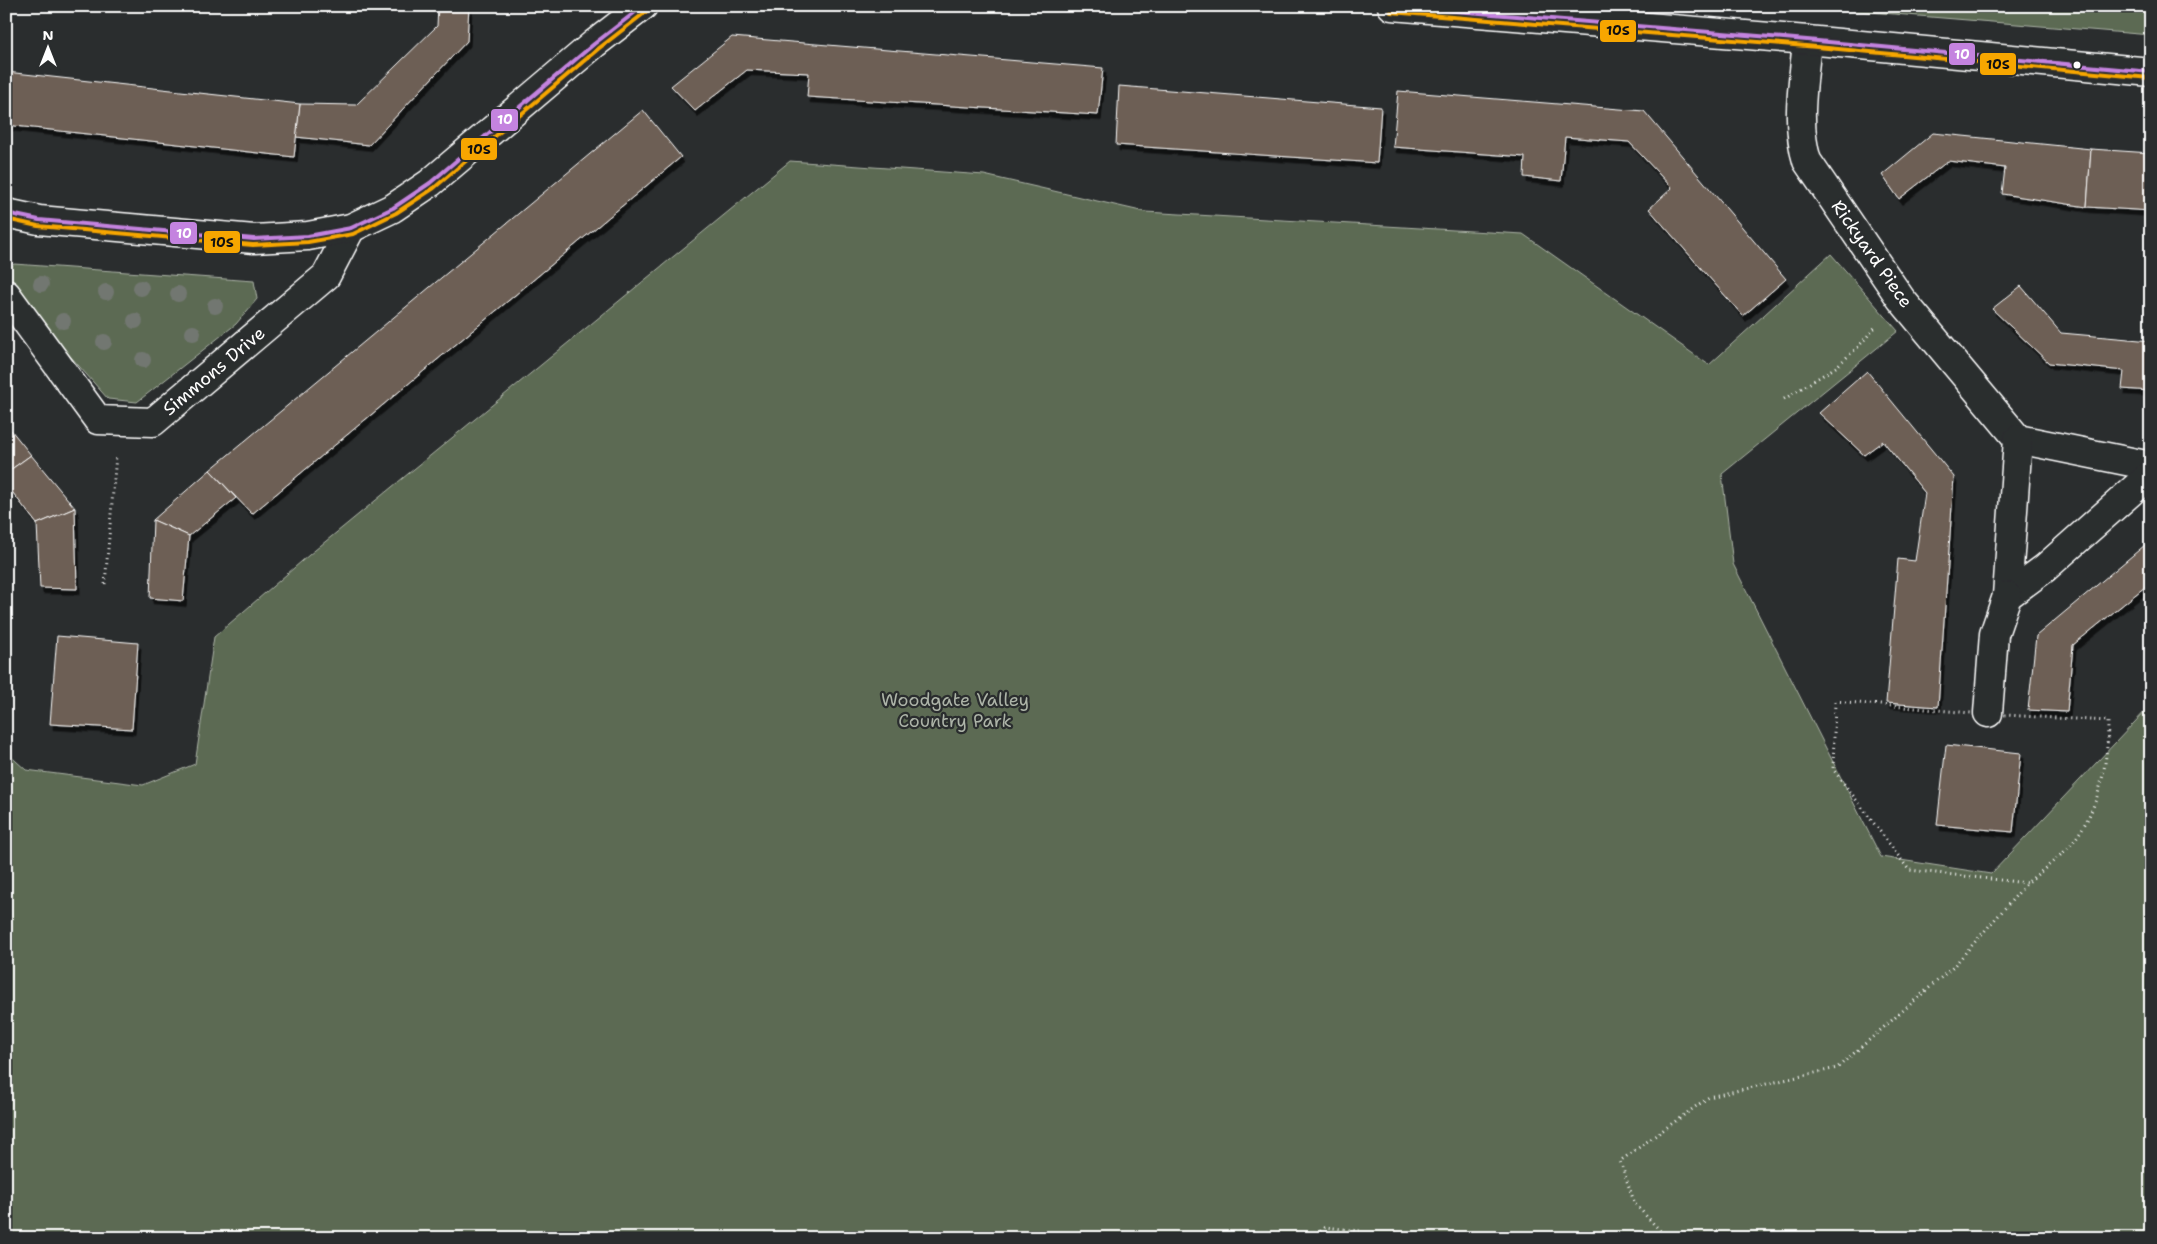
<svg xmlns="http://www.w3.org/2000/svg" width="2157" height="1244" font-family="'Shantell Sans',sans-serif">
<style>
.green{fill:#5b6a52;stroke:#adb4a8}
.building{fill:#6d5f54;stroke:#fff;filter:url(#shadow)}
.lines{fill:none;stroke-linecap:round;stroke-linejoin:round}
.street-casing{stroke:#fff;stroke-width:31}
.secondary-casing{stroke:#fff;stroke-width:31}
.path{stroke:#fff;stroke-width:3;stroke-dasharray:1 4;stroke-linecap:butt}
.street{stroke:#2a2d2e;stroke-width:28}
.secondary{stroke:#2a2d2e;stroke-width:28}
.bus-1-casing{stroke:#2a2d2e;stroke-width:8}
.bus-2-casing{stroke:#2a2d2e;stroke-width:8}
.bus-1{stroke:#c483df;stroke-width:4}
.bus-2{stroke:#f7a600;stroke-width:4}
.tree{fill:#727771}
.bus-dot{fill:#fff;stroke:#2a2d2e;stroke-width:2}
.labels{text-anchor:middle;dominant-baseline:central;stroke-width:4.5;stroke-linejoin:round;paint-order:stroke}
.street-label{font-size:18px;fill:#fff;stroke:#2a2d2e}
.park-label{font-size:18px;fill:#adb4a8;stroke:#2a2d2e}
.line-badge{stroke:#2a2d2e;stroke-width:2}
.badge-label{font-size:14px;text-anchor:middle;font-weight:bold;fill:#fff}
.pale-badge-label{font-size:14px;text-anchor:middle;font-weight:bold;fill:#111}
</style>
<defs>
<filter id="shadow"><feDropShadow dx="3" dy="5.5" stdDeviation="0" flood-color="#0009"/></filter>
</defs>
<rect width="100%" height="100%" fill="#2a2d2e"/>
<filter id="ink" filterUnits="userSpaceOnUse"><feTurbulence type="fractalNoise" baseFrequency=".02" numOctaves="2"/><feDisplacementMap in="SourceGraphic" scale="10" xChannelSelector="R" yChannelSelector="G"/><feConvolveMatrix kernelMatrix="1 2 1 2 8 2 1 2 1" color-interpolation-filters="sRGB"/></filter>
<g filter="url(#ink)">
<g class="green">
<path d="M 1796,6 L 2151,6 L 2151,35 Z"/>
<path d="M 790,161 L 984,175 L 1145,212 L 1523,234 L 1709,365 L 1831,254 L 1898,331 L 1722,474 L 1733,564 L 1881,857 L 1991,874 L 2151,705 L 2151,1238 L 6,1238 L 6,752 L 26,770 L 143,785 L 195,764 L 214,637 L 309,555 Z"/>
<path d="M 14,264 L 254,281 L 257,299 L 236,324 L 137,402 L 108,399 L 27,307 L 7,278 L 8,270 Z"/>
</g>
<g class="building">
<path d="M 438,6 L 469,6 L 467,41 L 369,145 L 296,137 L 300,104 L 356,105 L 437,26 Z"/>
<path d="M 732,37 L 1103,68 L 1098,115 L 807,97 L 809,73 L 747,70 L 695,111 L 671,86 Z"/>
<path d="M 6,72 L 300,104 L 294,157 L 6,125 Z"/>
<path d="M 1119,86 L 1381,107 L 1377,163 L 1116,145 Z"/>
<path d="M 1398,91 L 1644,111 L 1786,279 L 1743,316 L 1649,209 L 1672,188 L 1629,142 L 1565,137 L 1561,181 L 1524,177 L 1525,157 L 1393,147 Z"/>
<path d="M 643,110 L 681,157 L 252,514 L 210,470 Z"/>
<path d="M 1933,133 L 2091,149 L 2087,207 L 2002,194 L 2005,168 L 1948,161 L 1899,199 L 1882,175 Z"/>
<path d="M 2091,149 L 2151,153 L 2151,211 L 2087,207 Z"/>
<path d="M 2021,286 L 2061,333 L 2151,341 L 2151,391 L 2122,389 L 2124,371 L 2049,363 L 1992,309 Z"/>
<path d="M 1867,371 L 1954,477 L 1938,707 L 1886,703 L 1898,559 L 1915,561 L 1925,493 L 1883,441 L 1864,455 L 1819,413 Z"/>
<path d="M 11,430 L 31,455 L 6,473 L 6,433 Z"/>
<path d="M 31,455 L 75,508 L 37,524 L 6,484 L 6,473 Z"/>
<path d="M 210,470 L 236,498 L 189,536 L 153,520 Z"/>
<path d="M 75,508 L 77,589 L 40,588 L 37,524 Z"/>
<path d="M 153,520 L 189,536 L 183,601 L 150,598 Z"/>
<path d="M 2151,540 L 2151,582 L 2073,645 L 2067,712 L 2028,710 L 2036,636 Z"/>
<path d="M 57,636 L 138,643 L 132,729 L 50,724 Z"/>
<path d="M 1946,745 L 2021,753 L 2013,832 L 1937,825 Z"/>
</g>
<g class="lines">
<g class="street-casing">
<g id="street">
<path d="M 1807,40 C 1804,80 1795,122 1807,161 L 1901,299 L 2018,439 L 2151,466"/>
<path d="M 6,294 L 98,420 L 153,422 L 326,276 L 351,228"/>
<path d="M 2018,439 L 2007,596 L 2045,568 L 2151,474"/>
<path d="M 1988,713 L 1994,634 L 2007,596"/>
</g>
</g>
<g class="secondary-casing">
<g id="secondary">
<path d="M 1392,6 L 1807,40 L 2151,72"/>
<path d="M 6,213 L 39,220 L 254,239 L 308,236 L 351,228 L 393,208 L 430,183 L 594,44 L 643,6"/>
</g>
</g>
<g class="path">
<path d="M 1784,399 L 1836,367 L 1858,347 L 1877,325"/>
<path d="M 105,584 L 116,456"/>
<path d="M 1835,701 L 1971,713 L 2108,721 C 2108,764 2100,807 2073,842 C 2061,857 2042,870 2027,883 L 1909,870 L 1833,769 Z"/>
<path d="M 1313,1238 L 1325,1227 L 1361,1231 L 1367,1238"/>
<path d="M 1667,1238 L 1635,1204 L 1620,1161 L 1709,1097 L 1837,1068 L 1952,968 L 2027,883"/>
</g>
<use href="#street" class="street"/>
<use href="#secondary" class="secondary"/>
<g class="bus-1-casing">
<g id="bus-1">
<path d="M 1395,6 L 1807,40 L 2151,72"/>
<path d="M 6,213 L 39,220 L 254,239 L 308,236 L 351,228 L 393,208 L 430,183 L 594,44 L 643,6"/>
</g>
</g>
<g class="bus-2-casing">
<g id="bus-2">
<path d="M 1391,12 L 1806,46 L 2150,78"/>
<path d="M 6,219 L 38,226 L 253,245 L 308,242 L 353,234 L 396,213 L 434,188 L 598,49 L 647,11"/>
</g>
</g>
<use href="#bus-1" class="bus-1"/>
<use href="#bus-2" class="bus-2"/>
</g>
<g class="tree">
<circle cx="41" cy="284" r="8"/>
<circle cx="141" cy="288" r="8"/>
<circle cx="106" cy="292" r="8"/>
<circle cx="178" cy="294" r="8"/>
<circle cx="215" cy="306" r="8"/>
<circle cx="63" cy="321" r="8"/>
<circle cx="135" cy="321" r="8"/>
<circle cx="193" cy="333" r="8"/>
<circle cx="104" cy="342" r="8"/>
<circle cx="143" cy="360" r="8"/>
</g>
</g>
<circle class="bus-dot" cx="2077" cy="65" r="4.5"/>
<g class="labels">
<g class="street-label">
<text transform="translate(1872 254) rotate(55)">Rickyard Piece</text>
<text transform="translate(214 371) rotate(-40)">Simmons Drive</text>
</g>
<g class="park-label">
<text x="955" y="700">Woodgate Valley<tspan x="955" dy="21">Country Park</tspan></text>
</g>
</g>
<g class="line-badge">
<rect x="1599" y="19" width="38" height="24" rx="5" fill="#f7a600"/>
<rect x="1948" y="42" width="28" height="24" rx="5" fill="#c483df"/>
<rect x="1979" y="52" width="38" height="24" rx="5" fill="#f7a600"/>
<rect x="490" y="108" width="29" height="24" rx="5" fill="#c483df"/>
<rect x="460" y="137" width="38" height="24" rx="5" fill="#f7a600"/>
<rect x="169" y="221" width="29" height="24" rx="5" fill="#c483df"/>
<rect x="203" y="230" width="38" height="24" rx="5" fill="#f7a600"/>
</g>
<g class="badge-label">
<text x="1962" y="59">10</text>
<text x="505" y="124">10</text>
<text x="184" y="238">10</text>
</g>
<g class="pale-badge-label">
<text x="1618" y="35">10S</text>
<text x="1998" y="69">10S</text>
<text x="479" y="154">10S</text>
<text x="222" y="247">10S</text>
</g>
<rect width="2157" height="1244" fill="none" stroke="#2a2d2e" stroke-width="25"/>
<rect x="12" y="12" width="2132" height="1219" fill="none" stroke="#fff" stroke-width="2" filter="url(#ink)"/>
<g transform="translate(48 48)" stroke="#2a2d2e" stroke-width="4" paint-order="stroke">
<path d="M0-4L9 19L0 12L-9 19Z" fill="#ffffff"/>
<text y="-8" font-size="14" font-weight="bold" text-anchor="middle" fill="#ffffff">N</text>
</g>
</svg>
